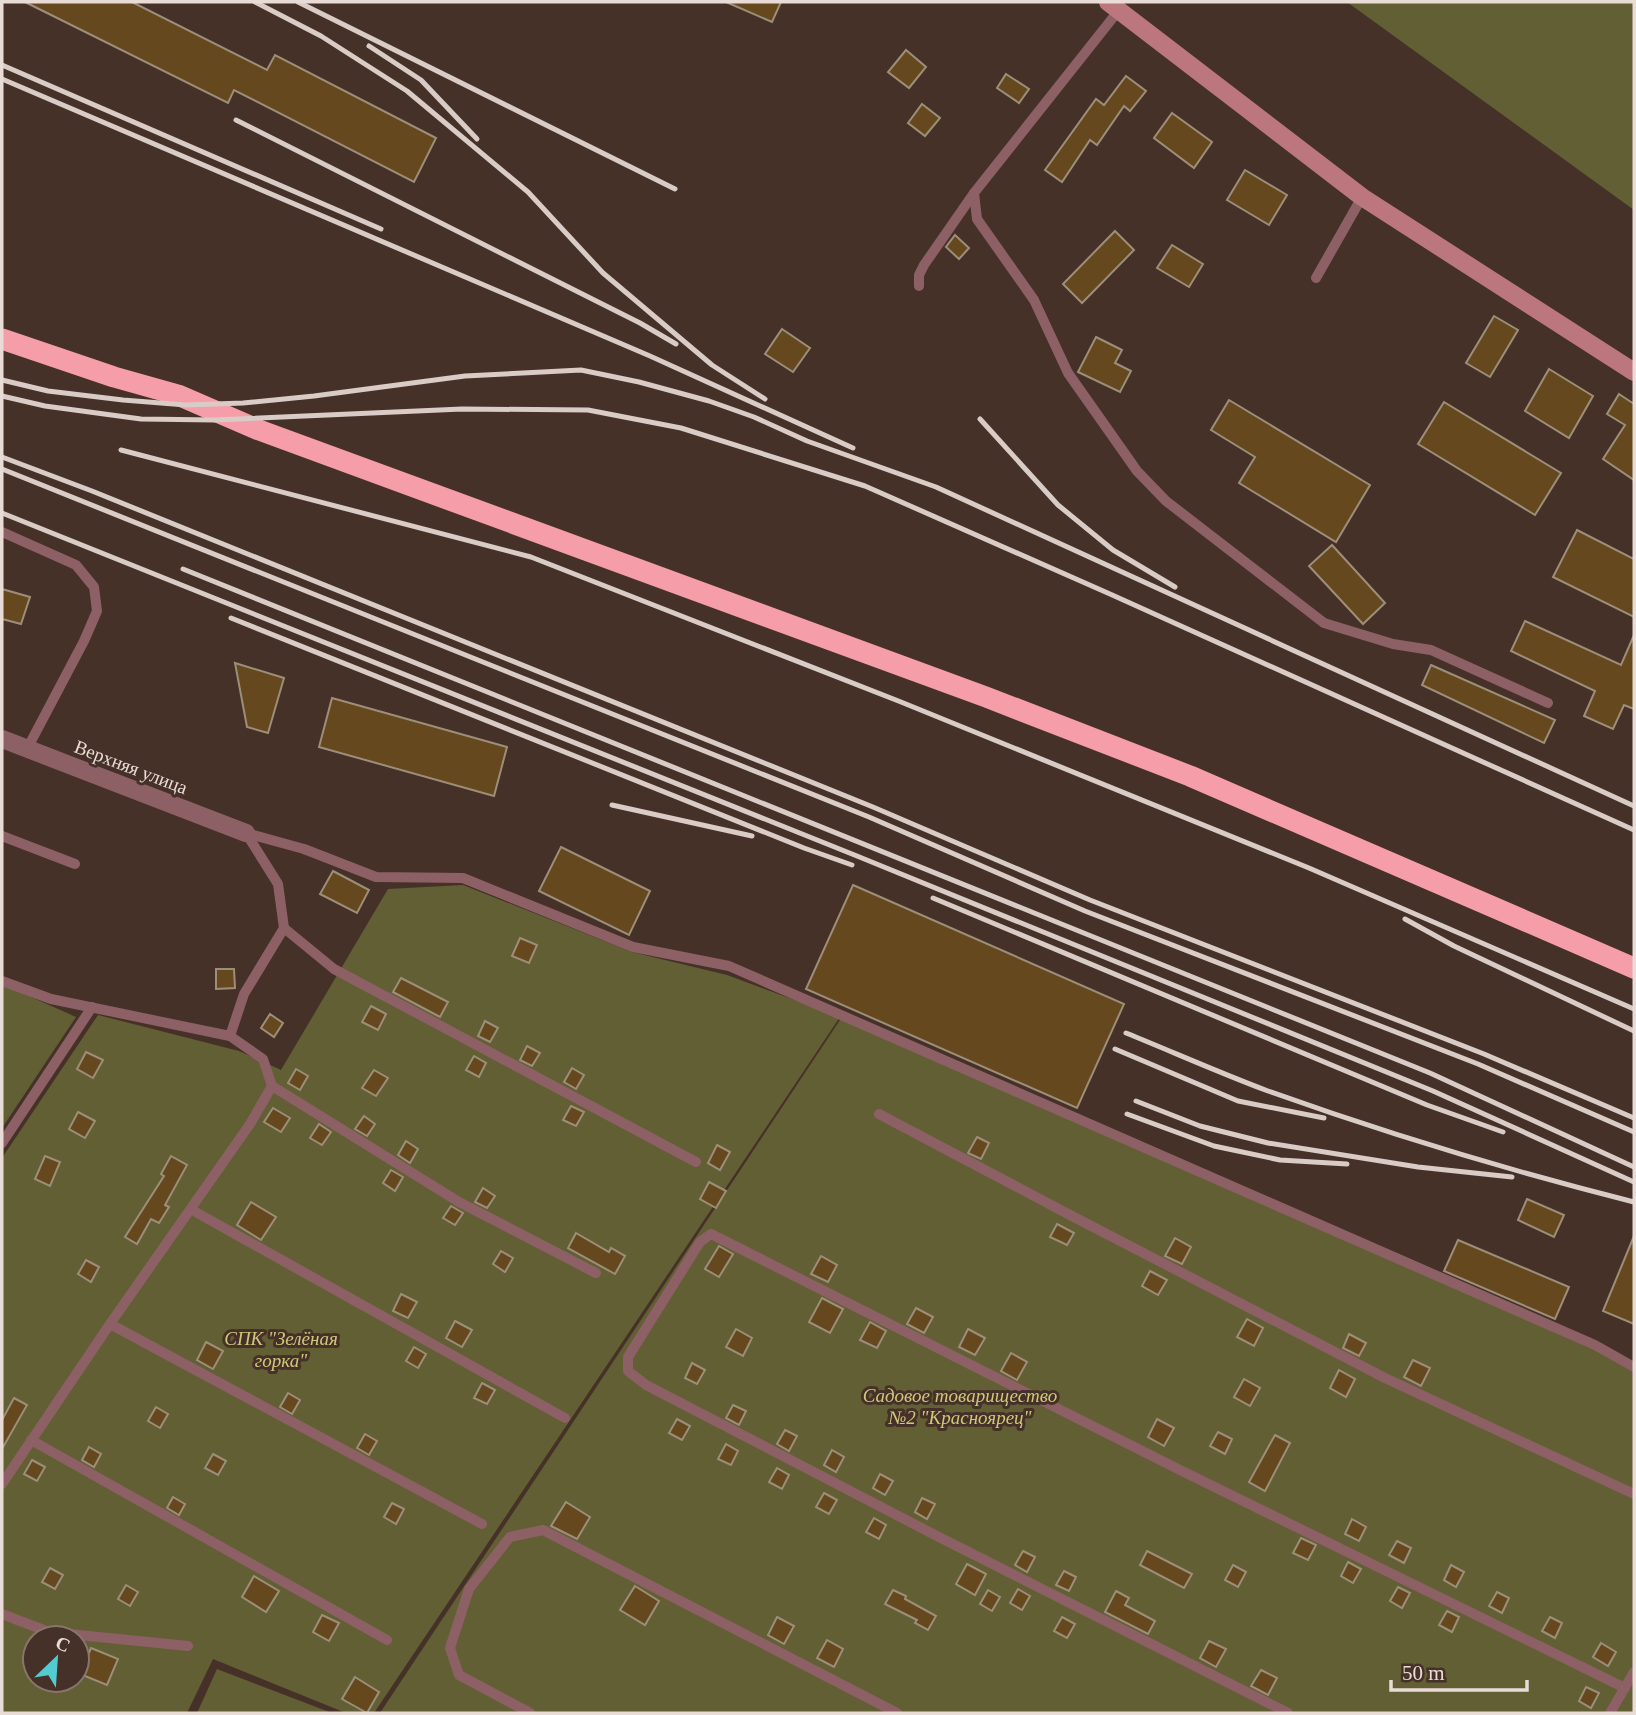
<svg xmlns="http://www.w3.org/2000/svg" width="1636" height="1715" font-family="Georgia,serif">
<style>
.green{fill:#625f34;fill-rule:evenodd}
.building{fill:#65481d;stroke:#9d8e7a;stroke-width:2}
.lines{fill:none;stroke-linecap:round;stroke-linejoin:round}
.lane{stroke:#8d6065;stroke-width:10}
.street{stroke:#8d6065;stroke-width:18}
.secondary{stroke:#bc767e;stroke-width:18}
.highway{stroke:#f59da8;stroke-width:21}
.rail{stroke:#d9cbc5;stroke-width:5}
.labels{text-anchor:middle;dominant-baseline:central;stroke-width:6;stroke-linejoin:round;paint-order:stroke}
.street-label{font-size:19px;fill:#e9dcd6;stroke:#463129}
.park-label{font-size:19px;font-style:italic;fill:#cec879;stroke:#463129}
</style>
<rect width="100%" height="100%" fill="#463129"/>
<g class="green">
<path d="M 1347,2 L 1634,2 L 1634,210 Z"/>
<path d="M 463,885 L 632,952 L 727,975 L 840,1017 L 374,1713 L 346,1713 L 213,1659 L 187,1713 L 2,1713 L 2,1158 L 98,1015 L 239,1051 L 281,1070 L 388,889 ZM 35,1638 L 77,1638 L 77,1680 L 35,1680 Z"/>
<path d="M 2,984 L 76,1017 L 2,1128 Z"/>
<path d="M 842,1017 L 1590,1347 L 1634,1372 L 1634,1713 L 380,1713 Z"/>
<path d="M 217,1669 L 332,1713 L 197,1713 Z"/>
</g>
<g class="building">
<path d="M 25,2 L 132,2 L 267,70 L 275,55 L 436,138 L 414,182 L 234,90 L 228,103 Z"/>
<path d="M 726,2 L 781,2 L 772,22 Z"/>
<path d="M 906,50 L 926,67 L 909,88 L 888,72 Z"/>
<path d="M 1006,74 L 1029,89 L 1019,103 L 997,88 Z"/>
<path d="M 1126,76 L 1146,91 L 1130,111 L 1124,106 L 1097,145 L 1090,140 L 1062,182 L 1045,170 L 1096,99 L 1104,105 Z"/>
<path d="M 922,104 L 940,118 L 925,136 L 908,123 Z"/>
<path d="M 1172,113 L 1212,142 L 1194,168 L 1154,138 Z"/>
<path d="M 1245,170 L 1287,195 L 1269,225 L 1227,200 Z"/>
<path d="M 1115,231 L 1134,250 L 1082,303 L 1063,284 Z"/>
<path d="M 955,235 L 969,248 L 959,259 L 946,247 Z"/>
<path d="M 1172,245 L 1203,264 L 1189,287 L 1157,268 Z"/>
<path d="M 1494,316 L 1518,330 L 1490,377 L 1466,363 Z"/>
<path d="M 782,329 L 810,348 L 793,372 L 765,354 Z"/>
<path d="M 1096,337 L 1122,350 L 1115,363 L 1131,371 L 1120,392 L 1078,372 Z"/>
<path d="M 1549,369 L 1593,396 L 1569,438 L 1525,411 Z"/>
<path d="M 1619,394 L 1634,404 L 1634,480 L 1603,459 L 1625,425 L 1607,414 Z"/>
<path d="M 1229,400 L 1370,485 L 1336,542 L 1239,483 L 1255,457 L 1211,430 Z"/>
<path d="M 1444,402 L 1561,473 L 1535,515 L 1418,444 Z"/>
<path d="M 1577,530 L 1634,559 L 1634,617 L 1553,577 Z"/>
<path d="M 1332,545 L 1385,603 L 1363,624 L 1309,566 Z"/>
<path d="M 2,589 L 30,597 L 21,624 L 2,619 Z"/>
<path d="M 1525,621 L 1621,665 L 1634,635 L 1634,709 L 1624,705 L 1613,729 L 1584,716 L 1595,691 L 1511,651 Z"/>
<path d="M 235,663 L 284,678 L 268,733 L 247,727 Z"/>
<path d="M 1431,665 L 1555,720 L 1544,743 L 1422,685 Z"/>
<path d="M 332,698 L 507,747 L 494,796 L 319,747 Z"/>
<path d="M 561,847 L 650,891 L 629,935 L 539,891 Z"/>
<path d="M 333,871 L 369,890 L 357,913 L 320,894 Z"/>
<path d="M 853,885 L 1124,1004 L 1077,1108 L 806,989 Z"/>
<path d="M 520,938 L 537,945 L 529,963 L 512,956 Z"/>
<path d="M 216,969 L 234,969 L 235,988 L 216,989 Z"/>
<path d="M 401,978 L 448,1002 L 440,1017 L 393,992 Z"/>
<path d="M 371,1006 L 386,1014 L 378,1030 L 362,1022 Z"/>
<path d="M 270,1014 L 283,1023 L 274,1037 L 261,1028 Z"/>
<path d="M 485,1021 L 498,1028 L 490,1042 L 478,1036 Z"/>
<path d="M 527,1046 L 540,1053 L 532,1066 L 520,1060 Z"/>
<path d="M 86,1052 L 103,1060 L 93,1078 L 77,1069 Z"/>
<path d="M 474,1056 L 486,1063 L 479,1077 L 466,1070 Z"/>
<path d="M 572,1068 L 584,1075 L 576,1089 L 564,1082 Z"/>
<path d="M 296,1069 L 308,1076 L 300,1090 L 288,1083 Z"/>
<path d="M 374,1070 L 388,1078 L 376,1096 L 362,1088 Z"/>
<path d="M 571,1106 L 584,1112 L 576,1126 L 563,1120 Z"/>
<path d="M 273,1108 L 290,1118 L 281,1132 L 264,1122 Z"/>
<path d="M 78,1112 L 95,1121 L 85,1138 L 69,1129 Z"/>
<path d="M 364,1116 L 375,1124 L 367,1136 L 355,1129 Z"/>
<path d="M 319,1124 L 331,1132 L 322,1145 L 310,1138 Z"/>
<path d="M 977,1137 L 989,1143 L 981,1159 L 968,1153 Z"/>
<path d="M 406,1141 L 418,1149 L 410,1163 L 398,1155 Z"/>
<path d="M 717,1145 L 730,1152 L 720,1170 L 708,1163 Z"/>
<path d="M 45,1156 L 60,1162 L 50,1186 L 35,1179 Z"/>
<path d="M 171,1156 L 187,1165 L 165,1205 L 169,1207 L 159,1223 L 151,1219 L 137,1244 L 125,1237 L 164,1176 L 161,1174 Z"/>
<path d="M 391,1170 L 403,1177 L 395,1191 L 383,1183 Z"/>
<path d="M 709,1182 L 726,1191 L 716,1208 L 700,1199 Z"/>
<path d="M 483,1188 L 495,1196 L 487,1208 L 475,1202 Z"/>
<path d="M 1527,1199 L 1564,1215 L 1554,1237 L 1518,1220 Z"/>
<path d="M 251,1202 L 276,1217 L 261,1240 L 237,1225 Z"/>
<path d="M 451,1206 L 463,1213 L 455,1225 L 443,1218 Z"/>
<path d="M 1057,1224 L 1074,1233 L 1067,1245 L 1050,1237 Z"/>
<path d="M 576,1233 L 609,1252 L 611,1248 L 625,1256 L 615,1274 L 568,1248 Z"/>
<path d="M 1634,1236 L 1634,1324 L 1603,1311 Z"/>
<path d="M 1175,1238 L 1191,1247 L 1182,1264 L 1165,1256 Z"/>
<path d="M 1458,1240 L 1569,1287 L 1555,1319 L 1444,1271 Z"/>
<path d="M 719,1246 L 733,1254 L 719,1277 L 705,1269 Z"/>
<path d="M 501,1251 L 513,1258 L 505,1272 L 493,1264 Z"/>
<path d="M 821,1256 L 837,1265 L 828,1282 L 811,1274 Z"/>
<path d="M 86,1260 L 99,1267 L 91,1282 L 78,1274 Z"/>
<path d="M 1150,1271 L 1167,1280 L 1158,1295 L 1142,1286 Z"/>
<path d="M 401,1294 L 417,1302 L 408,1318 L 393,1311 Z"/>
<path d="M 822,1298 L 843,1309 L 830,1333 L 809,1322 Z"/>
<path d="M 916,1308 L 933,1317 L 924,1333 L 907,1324 Z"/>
<path d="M 1247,1319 L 1263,1328 L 1254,1346 L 1237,1337 Z"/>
<path d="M 455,1321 L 472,1330 L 462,1347 L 446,1338 Z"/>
<path d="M 870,1322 L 886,1331 L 877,1348 L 860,1340 Z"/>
<path d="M 736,1329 L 752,1338 L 743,1356 L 726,1347 Z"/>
<path d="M 968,1329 L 985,1338 L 975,1355 L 959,1347 Z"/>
<path d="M 1349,1334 L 1366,1343 L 1359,1356 L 1343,1348 Z"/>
<path d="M 206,1342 L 223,1351 L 213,1369 L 197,1360 Z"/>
<path d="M 414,1347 L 426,1354 L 418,1368 L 406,1361 Z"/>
<path d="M 1011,1353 L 1027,1362 L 1017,1380 L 1001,1371 Z"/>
<path d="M 1413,1360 L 1430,1368 L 1421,1386 L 1404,1377 Z"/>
<path d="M 692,1363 L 705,1370 L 697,1384 L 685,1378 Z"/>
<path d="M 1339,1370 L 1355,1379 L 1346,1397 L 1330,1388 Z"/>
<path d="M 1244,1379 L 1260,1388 L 1250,1406 L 1234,1397 Z"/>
<path d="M 482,1383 L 495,1390 L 487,1404 L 474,1398 Z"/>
<path d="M 288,1393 L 300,1400 L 292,1414 L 280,1407 Z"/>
<path d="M 14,1398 L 27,1405 L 2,1449 L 2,1420 Z"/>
<path d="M 733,1405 L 746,1411 L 739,1425 L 726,1418 Z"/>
<path d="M 156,1407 L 168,1414 L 160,1428 L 148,1421 Z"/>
<path d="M 677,1419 L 690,1426 L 682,1440 L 669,1433 Z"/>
<path d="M 1157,1419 L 1174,1428 L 1164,1446 L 1148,1437 Z"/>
<path d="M 785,1430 L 797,1436 L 789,1451 L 777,1444 Z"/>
<path d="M 1218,1432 L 1232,1439 L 1225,1454 L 1210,1446 Z"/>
<path d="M 365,1434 L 377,1441 L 369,1455 L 357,1448 Z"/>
<path d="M 1275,1435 L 1290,1443 L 1265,1491 L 1249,1482 Z"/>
<path d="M 726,1444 L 738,1451 L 731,1465 L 718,1459 Z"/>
<path d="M 89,1447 L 101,1454 L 94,1467 L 82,1460 Z"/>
<path d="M 832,1450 L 844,1457 L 836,1472 L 824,1465 Z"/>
<path d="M 213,1454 L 226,1461 L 218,1475 L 205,1468 Z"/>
<path d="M 32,1460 L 45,1467 L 37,1481 L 24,1474 Z"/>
<path d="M 777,1468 L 789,1475 L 782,1489 L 769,1482 Z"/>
<path d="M 880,1474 L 893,1481 L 885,1495 L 873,1488 Z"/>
<path d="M 824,1493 L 837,1500 L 829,1514 L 816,1507 Z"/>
<path d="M 173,1497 L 185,1504 L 179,1515 L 167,1508 Z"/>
<path d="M 922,1498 L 935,1504 L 927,1519 L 915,1512 Z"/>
<path d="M 566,1502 L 590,1517 L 577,1539 L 551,1526 Z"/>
<path d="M 392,1503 L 404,1509 L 396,1524 L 384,1517 Z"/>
<path d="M 874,1518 L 886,1525 L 879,1539 L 866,1532 Z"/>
<path d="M 1352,1519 L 1366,1527 L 1359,1541 L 1345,1534 Z"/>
<path d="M 1301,1538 L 1316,1545 L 1308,1560 L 1293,1553 Z"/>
<path d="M 1397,1541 L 1411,1548 L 1404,1563 L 1389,1555 Z"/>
<path d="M 1023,1551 L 1035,1557 L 1027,1572 L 1015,1565 Z"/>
<path d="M 1147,1551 L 1192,1574 L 1184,1588 L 1140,1565 Z"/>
<path d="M 1348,1562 L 1361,1569 L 1353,1583 L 1341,1576 Z"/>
<path d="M 967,1564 L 986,1574 L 975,1595 L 956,1584 Z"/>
<path d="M 1233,1565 L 1246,1572 L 1238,1587 L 1225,1580 Z"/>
<path d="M 1451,1565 L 1464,1572 L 1456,1587 L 1444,1580 Z"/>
<path d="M 50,1568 L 63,1575 L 55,1589 L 42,1582 Z"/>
<path d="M 1064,1571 L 1076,1577 L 1069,1591 L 1056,1585 Z"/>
<path d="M 254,1576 L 279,1591 L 266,1612 L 242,1597 Z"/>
<path d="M 126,1585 L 138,1592 L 130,1606 L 118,1599 Z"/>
<path d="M 635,1586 L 659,1601 L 645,1625 L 620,1610 Z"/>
<path d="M 1398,1587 L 1410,1593 L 1402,1608 L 1390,1601 Z"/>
<path d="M 1018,1589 L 1030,1596 L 1022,1610 L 1010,1603 Z"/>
<path d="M 893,1590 L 906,1596 L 905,1599 L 936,1616 L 928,1630 L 915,1623 L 917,1620 L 885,1604 Z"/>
<path d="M 988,1590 L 1000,1597 L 992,1611 L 980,1604 Z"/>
<path d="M 1116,1591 L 1129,1598 L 1125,1605 L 1155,1621 L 1148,1634 L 1105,1612 Z"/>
<path d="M 1497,1592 L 1509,1598 L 1502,1613 L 1489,1606 Z"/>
<path d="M 1447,1611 L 1459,1617 L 1452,1632 L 1439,1625 Z"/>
<path d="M 322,1615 L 339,1623 L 329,1641 L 313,1632 Z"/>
<path d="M 777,1617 L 794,1626 L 784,1644 L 768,1635 Z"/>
<path d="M 1062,1617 L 1075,1624 L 1067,1638 L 1054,1631 Z"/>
<path d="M 1550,1617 L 1562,1623 L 1555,1638 L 1542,1631 Z"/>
<path d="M 827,1640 L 843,1649 L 834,1667 L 817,1658 Z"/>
<path d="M 1209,1641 L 1226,1649 L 1216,1667 L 1200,1658 Z"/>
<path d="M 1601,1643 L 1616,1652 L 1608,1666 L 1593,1657 Z"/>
<path d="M 91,1648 L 118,1659 L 107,1685 L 80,1674 Z"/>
<path d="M 1261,1670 L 1277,1678 L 1268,1695 L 1251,1686 Z"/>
<path d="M 355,1677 L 379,1692 L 367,1713 L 342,1699 Z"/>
<path d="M 1586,1687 L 1599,1693 L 1591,1708 L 1579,1701 Z"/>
</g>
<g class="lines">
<g class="lane">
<path d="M 974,193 L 977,219 L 1034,300 L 1068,373 L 1137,471 L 1166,501 L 1324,623 L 1393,644 L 1431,650 L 1548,703"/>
<path d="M 1316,278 L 1362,197"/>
<path d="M 919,286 L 919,275 L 924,265 L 974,193 L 1119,10"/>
<path d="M 2,532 L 76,565 L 94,587 L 97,611 L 84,641 L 27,749"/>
<path d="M 246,833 L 304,849 L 376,877 L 463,878 L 633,947 L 729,966 L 1595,1345 L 1634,1367"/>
<path d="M 2,836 L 75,864"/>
<path d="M 284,928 L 334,969 L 696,1162"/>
<path d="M 2,981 L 51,999 L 230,1036 L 244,994 L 284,928 L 278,884 L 246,833"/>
<path d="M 272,1086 L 459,1202 L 596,1273"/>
<path d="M 879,1114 L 1070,1215 L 1385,1378 L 1634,1494"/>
<path d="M 2,1143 L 92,1007"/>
<path d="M 192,1210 L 565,1418"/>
<path d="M 110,1324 L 482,1524"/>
<path d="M 31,1440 L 387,1640"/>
<path d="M 2,1484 L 110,1324 L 250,1124 L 272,1086 L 263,1059 L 230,1036"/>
<path d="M 2,1614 L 49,1632 L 188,1646"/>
<path d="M 530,1713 L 459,1675 L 450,1648 L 469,1589 L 510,1537 L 543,1530 L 897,1713"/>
<path d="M 1288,1713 L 937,1536 L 646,1385 L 628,1371 L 628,1357 L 700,1242 L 711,1234 L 1180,1470 L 1625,1688"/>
<path d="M 1610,1713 L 1634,1672"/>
</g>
<path class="street" d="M 2,739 L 246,833"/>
<path class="secondary" d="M 1108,2 L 1362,197 L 1634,372"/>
<path class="highway" d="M 2,339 L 114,377 L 178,395 L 259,430 L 986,697 L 1190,776 L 1634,968"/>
<g class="rail">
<path d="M 255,2 L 321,36 L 407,91 L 528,192 L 603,273 L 712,365 L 765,399"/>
<path d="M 298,2 L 675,189"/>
<path d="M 369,46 L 421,80 L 477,139"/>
<path d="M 2,65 L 381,229"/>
<path d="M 2,79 L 650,356 L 853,448"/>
<path d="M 236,120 L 640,323 L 676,344"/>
<path d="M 2,380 L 48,391 L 123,400 L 186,405 L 243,403 L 314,396 L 465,376 L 581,370 L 639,382 L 709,401 L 754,417 L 807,441 L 936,487 L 1634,806"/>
<path d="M 2,396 L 45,406 L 141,419 L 215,420 L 462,409 L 588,410 L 681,428 L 865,486 L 1110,594 L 1634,830"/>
<path d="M 980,419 L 1058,505 L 1113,550 L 1175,587"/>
<path d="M 121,450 L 531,557 L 901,702 L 1309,868 L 1634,1009"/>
<path d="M 2,457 L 92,491 L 873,807 L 1090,900 L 1484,1054 L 1634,1118"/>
<path d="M 2,469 L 869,817 L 1085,911 L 1478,1064 L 1634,1132"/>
<path d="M 2,513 L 857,856 L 1433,1091 L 1634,1182"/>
<path d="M 183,569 L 1430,1073 L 1634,1167"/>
<path d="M 231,618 L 804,848 L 852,865"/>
<path d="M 612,805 L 752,836"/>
<path d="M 933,898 L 1427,1105 L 1503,1132"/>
<path d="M 1405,919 L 1454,946 L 1634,1031"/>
<path d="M 1126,1033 C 1173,1052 1220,1073 1268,1091 C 1388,1134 1511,1171 1634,1202"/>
<path d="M 1115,1049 L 1238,1101 L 1324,1118"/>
<path d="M 1136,1101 L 1200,1126 L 1268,1143 L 1418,1167 L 1512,1177"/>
<path d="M 1127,1114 L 1214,1146 L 1280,1160 L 1347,1164"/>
</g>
</g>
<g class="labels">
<g class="street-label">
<text transform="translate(131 767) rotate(21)">Верхняя улица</text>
</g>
<g class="park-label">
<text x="281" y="1338">СПК "Зелёная<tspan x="281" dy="22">горка"</tspan></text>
<text x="960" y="1395">Садовое товарищество<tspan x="960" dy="22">№2 "Красноярец"</tspan></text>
</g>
</g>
<rect width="1636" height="1715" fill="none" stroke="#e9dcd6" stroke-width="7"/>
<g transform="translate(56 1659) rotate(25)"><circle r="33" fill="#463129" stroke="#87756e" stroke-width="2"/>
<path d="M0-5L12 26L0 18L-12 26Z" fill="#52ccd0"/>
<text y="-10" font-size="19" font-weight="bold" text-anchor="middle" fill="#e9dcd6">С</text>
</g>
<path d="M1391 1680v10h136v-10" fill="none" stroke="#e9dcd6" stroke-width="3.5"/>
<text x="1402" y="1680" font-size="21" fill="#e9dcd6" stroke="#463129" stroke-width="5" paint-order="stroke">50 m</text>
</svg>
